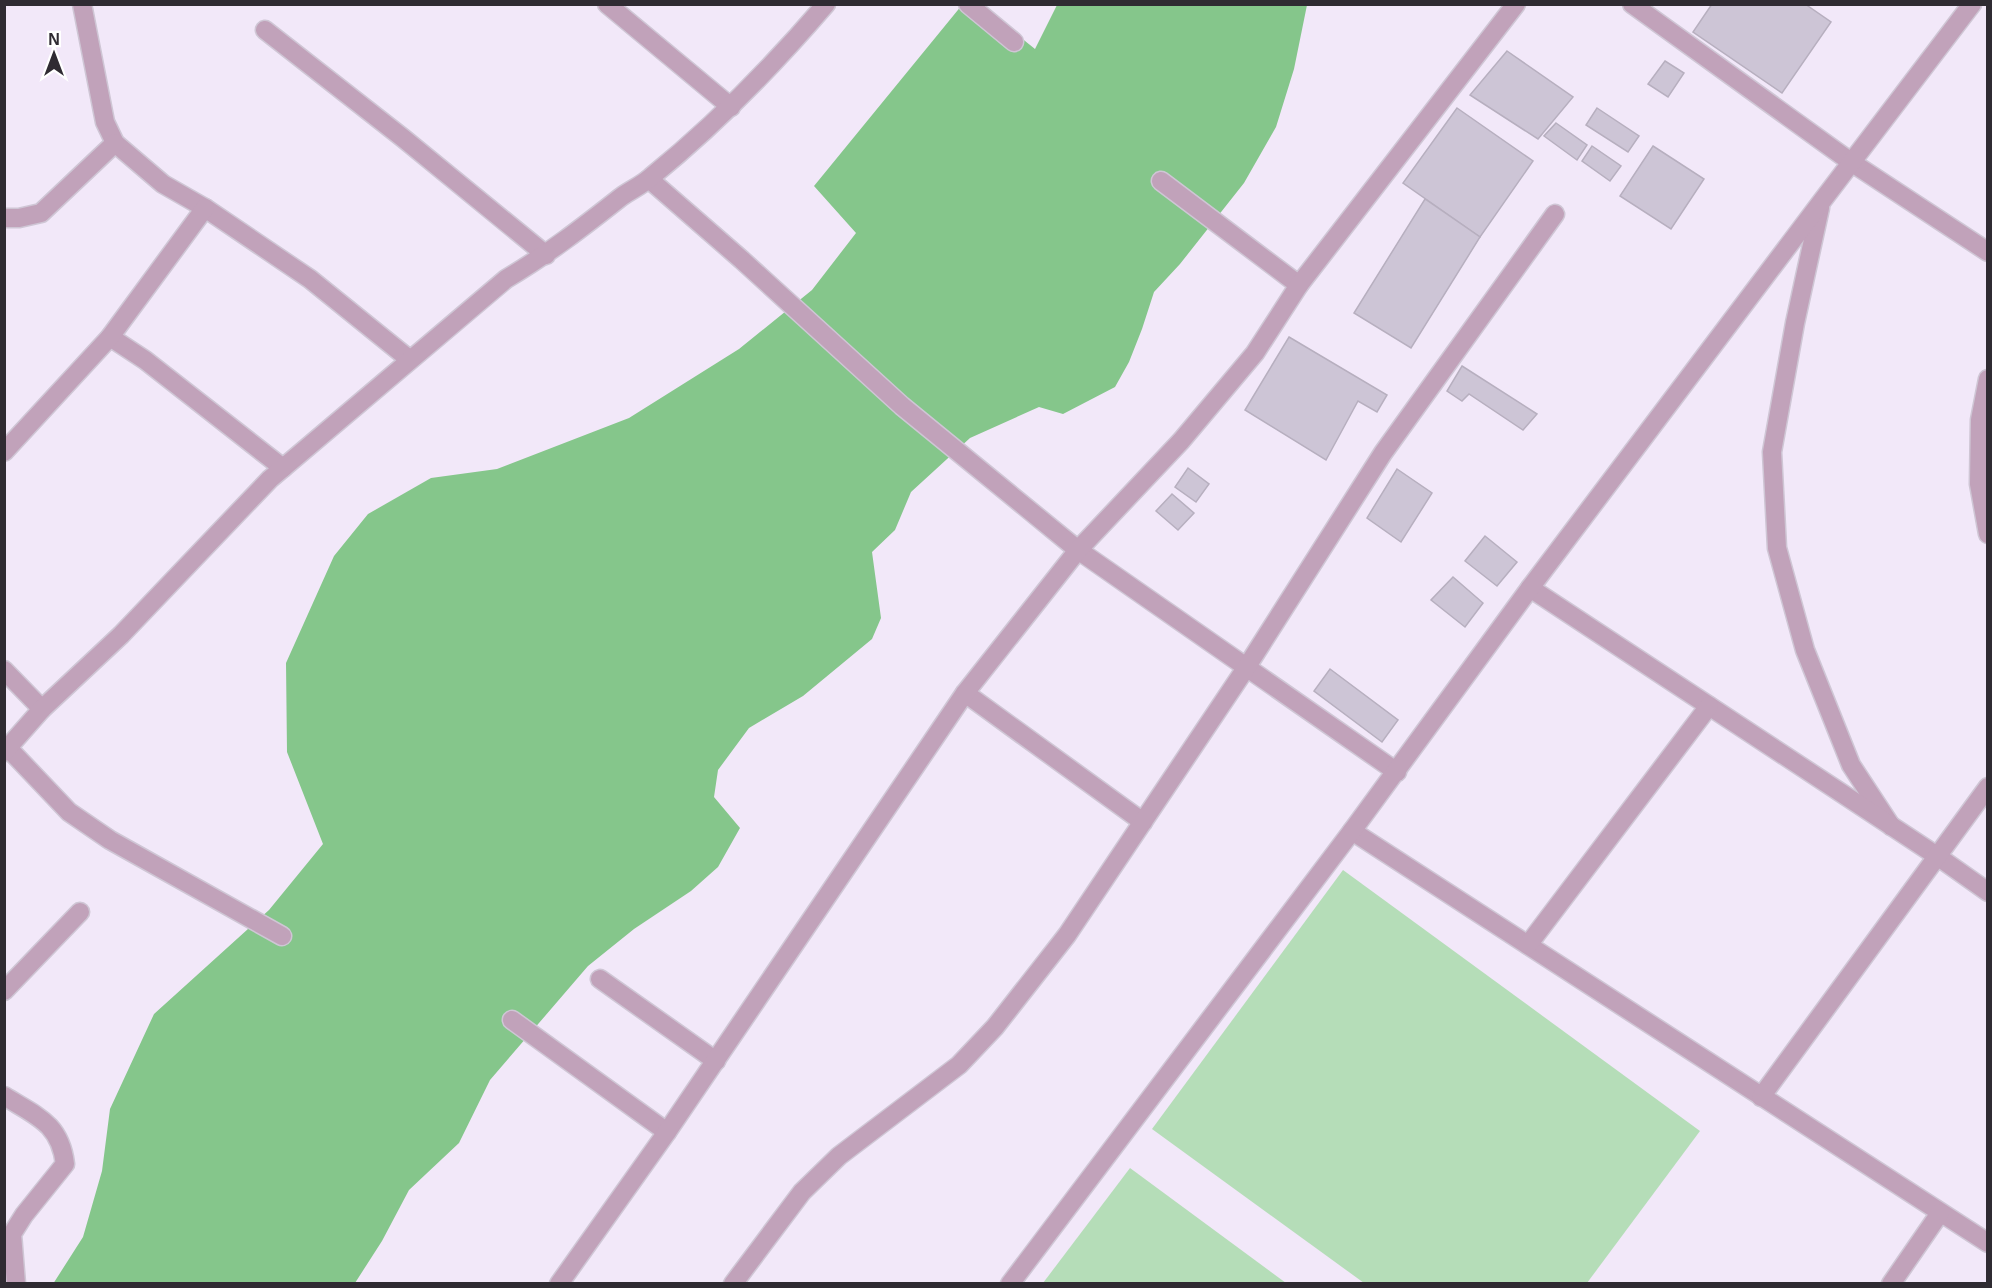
<svg xmlns="http://www.w3.org/2000/svg" width="1992" height="1288" font-family="Arial,sans-serif">
<style>
.green{fill:#b5ddb8}
.forest{fill:#85c68b}
.building{fill:#cdc5d6;stroke:#b7afbf;stroke-width:1.5}
.lines{fill:none;stroke-linecap:round;stroke-linejoin:round}
.minor-casing{stroke:#cfc6d5;stroke-width:21}
.minor{stroke:#c1a2ba;stroke-width:18}
</style>
<rect width="100%" height="100%" fill="#f2e8f9"/>
<g class="green">
<path d="M 1343,870 L 1700,1131 L 1587,1283 L 1364,1283 L 1152,1129 Z"/>
<path d="M 1130,1168 L 1286,1283 L 1043,1283 Z"/>
</g>
<path class="forest" d="M 962,5 L 980,5 L 1035,49 L 1057,5 L 1307,5 L 1294,69 L 1276,127 L 1244,183 L 1180,264 L 1154,292 L 1142,329 L 1129,362 L 1115,387 L 1063,414 L 1039,407 L 970,438 L 911,492 L 895,530 L 872,552 L 881,618 L 872,639 L 803,696 L 749,728 L 718,770 L 714,797 L 740,828 L 718,867 L 691,891 L 634,929 L 588,966 L 490,1080 L 459,1143 L 409,1190 L 382,1241 L 355,1283 L 53,1284 L 83,1237 L 102,1171 L 110,1109 L 154,1014 L 269,910 L 323,844 L 287,752 L 286,663 L 334,556 L 368,514 L 431,478 L 497,469 L 629,418 L 739,349 L 812,290 L 856,233 L 814,186 Z"/>
<g class="building">
<path d="M 1712,4 L 1805,4 L 1831,22 L 1782,93 L 1693,32 Z"/>
<path d="M 1507,51 L 1573,97 L 1538,139 L 1470,95 Z"/>
<path d="M 1665,61 L 1684,73 L 1668,97 L 1648,84 Z"/>
<path d="M 1457,108 L 1533,161 L 1480,237 L 1403,183 Z"/>
<path d="M 1597,108 L 1639,136 L 1628,152 L 1586,125 Z"/>
<path d="M 1556,123 L 1587,145 L 1577,160 L 1544,136 Z"/>
<path d="M 1592,146 L 1621,166 L 1610,181 L 1582,161 Z"/>
<path d="M 1653,146 L 1704,179 L 1671,229 L 1620,196 Z"/>
<path d="M 1425,199 L 1480,237 L 1411,348 L 1354,313 Z"/>
<path d="M 1289,337 L 1387,395 L 1377,412 L 1358,401 L 1326,460 L 1245,410 Z"/>
<path d="M 1462,366 L 1537,414 L 1523,430 L 1469,394 L 1462,401 L 1447,391 Z"/>
<path d="M 1188,468 L 1209,484 L 1196,502 L 1175,487 Z"/>
<path d="M 1397,469 L 1432,493 L 1401,542 L 1367,518 Z"/>
<path d="M 1172,494 L 1194,513 L 1178,530 L 1156,511 Z"/>
<path d="M 1485,536 L 1517,562 L 1497,586 L 1465,561 Z"/>
<path d="M 1453,577 L 1483,603 L 1465,627 L 1431,600 Z"/>
<path d="M 1330,669 L 1398,720 L 1382,742 L 1314,691 Z"/>
</g>
<g class="lines">
<g class="minor-casing">
<g id="minor">
<path d="M 82,4 L 105,122 L 115,143 L 163,184 L 205,208 L 310,279 L 409,359"/>
<path d="M 607,4 L 731,107"/>
<path d="M 968,4 L 1014,42"/>
<path d="M 1632,4 L 1851,162 L 1988,252"/>
<path d="M 265,30 L 403,138 L 546,255"/>
<path d="M 649,179 L 742,260 L 902,406 L 1078,550 L 1397,772"/>
<path d="M 1161,181 L 1299,285"/>
<path d="M 1820,208 L 1795,323 L 1772,452 L 1777,548 L 1805,650 L 1851,765 L 1891,826"/>
<path d="M 4,218 L 19,218 L 41,213 L 115,143"/>
<path d="M 110,337 L 145,360 L 283,468"/>
<path d="M 1988,379 L 1980,420 L 1979,484 L 1988,534"/>
<path d="M 4,452 L 110,337 L 205,208"/>
<path d="M 1530,588 L 1937,856 L 1988,892"/>
<path d="M 4,670 L 42,709"/>
<path d="M 965,693 L 1143,822"/>
<path d="M 9,749 L 69,812 L 110,840 L 282,936"/>
<path d="M 4,752 L 42,709 L 121,635 L 270,479 L 506,279 C 548,254 583,227 621,197 C 631,190 642,185 651,177 C 715,125 772,67 826,4"/>
<path d="M 1352,831 L 1988,1243"/>
<path d="M 1528,945 L 1709,706"/>
<path d="M 600,979 L 716,1061"/>
<path d="M 4,991 L 80,912"/>
<path d="M 512,1020 L 667,1132"/>
<path d="M 4,1096 C 36,1116 60,1123 65,1164 L 24,1215 L 12,1234 L 16,1284"/>
<path d="M 1761,1097 L 1988,787"/>
<path d="M 559,1284 L 667,1132 L 965,693 L 1078,550 L 1181,441 L 1255,353 L 1299,285 L 1516,4"/>
<path d="M 733,1284 L 802,1192 L 839,1156 L 959,1065 L 995,1027 L 1067,935 L 1246,668 L 1383,453 L 1555,214"/>
<path d="M 1010,1284 L 1352,831 L 1530,588 L 1822,201 L 1972,4"/>
<path d="M 1891,1284 L 1940,1213"/>
</g>
</g>
<use href="#minor" class="minor"/>
</g>
<rect width="1992" height="1288" fill="none" stroke="#2f2b32" stroke-width="12"/>
<g transform="translate(54 54)" stroke="#ffffff" stroke-width="4.5" paint-order="stroke">
<path d="M0-4.5L10 22L0 15L-10 22Z" fill="#2f2b32"/>
<text y="-9" font-size="16" font-weight="bold" text-anchor="middle" fill="#2f2b32">N</text>
</g>
</svg>
